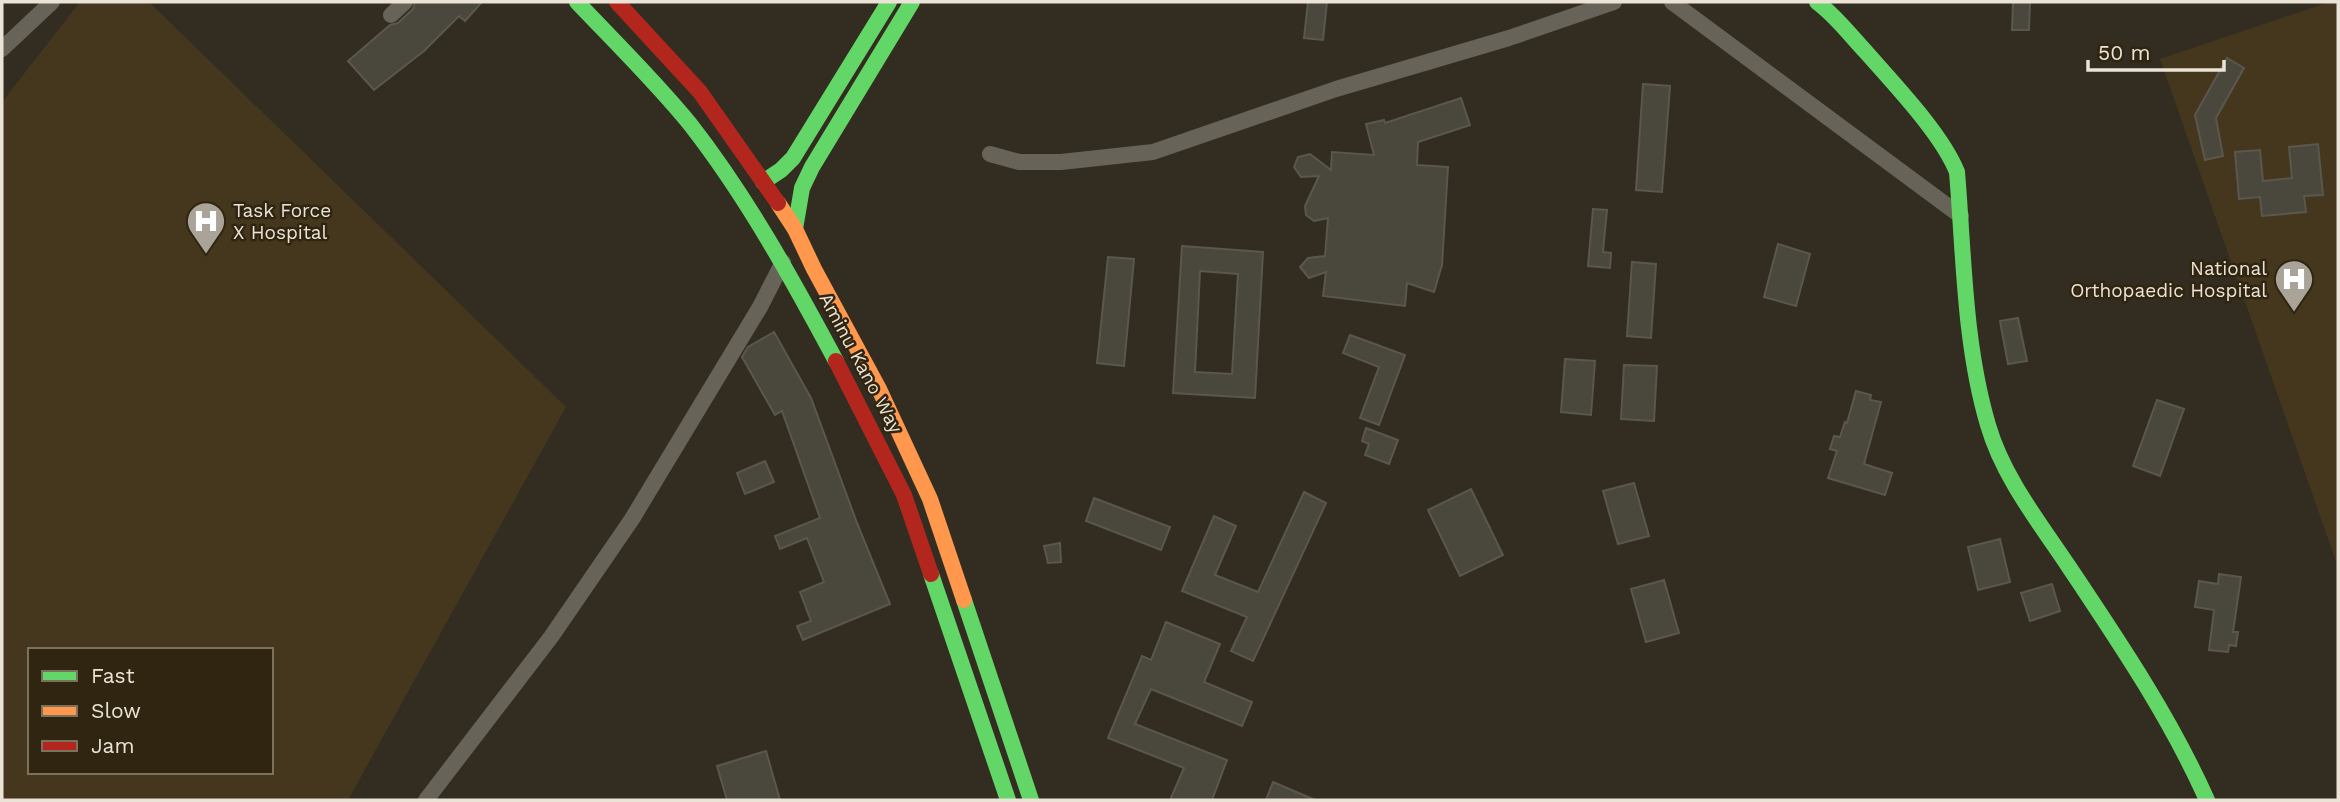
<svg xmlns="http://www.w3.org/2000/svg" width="2340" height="802" font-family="'Work Sans',sans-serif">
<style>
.built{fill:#44371e;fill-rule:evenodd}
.building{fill:#4a473d;stroke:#5a574d;stroke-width:2;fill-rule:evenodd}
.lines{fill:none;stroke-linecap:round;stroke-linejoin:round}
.street{stroke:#676359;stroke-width:16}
.fast{stroke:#63d668;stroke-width:16}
.slow{stroke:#ff974d;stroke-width:16}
.jam{stroke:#b3261e;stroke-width:16}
.labels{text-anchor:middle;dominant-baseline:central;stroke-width:5;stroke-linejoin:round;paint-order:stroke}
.poi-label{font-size:19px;fill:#eae3d6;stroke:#302510;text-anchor:start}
.street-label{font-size:19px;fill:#eae3d6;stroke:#302510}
</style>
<rect width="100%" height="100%" fill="#332d21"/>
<g class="built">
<path d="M 80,2 L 149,2 L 566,407 L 348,800 L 2,800 L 2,102 ZM 30,650 L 271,650 L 271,772 L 30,772 Z"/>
<path d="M 2330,2 L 2338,2 L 2338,567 L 2160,59 Z"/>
</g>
<g class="building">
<path d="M 415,2 L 482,2 L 465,21 L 459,16 L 424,51 L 374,90 L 348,61 L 390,25 L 398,23 L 413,9 Z"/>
<path d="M 1308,2 L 1327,2 L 1323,40 L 1304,38 Z"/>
<path d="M 2013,2 L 2030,2 L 2029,30 L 2012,30 Z"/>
<path d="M 2227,58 L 2244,68 L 2216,118 L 2223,156 L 2205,160 L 2195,115 Z"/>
<path d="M 1643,84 L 1670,86 L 1662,192 L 1636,190 Z"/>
<path d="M 1461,98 L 1470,125 L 1418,142 L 1417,165 L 1448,167 L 1442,265 L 1434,292 L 1407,283 L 1405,306 L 1323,296 L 1326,272 L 1309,278 L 1300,267 L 1308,258 L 1325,256 L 1328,218 L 1314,221 L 1306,215 L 1305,206 L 1319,176 L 1301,177 L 1294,167 L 1298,157 L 1310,154 L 1331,170 L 1332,152 L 1374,155 L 1366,124 L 1384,120 L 1385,123 Z"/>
<path d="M 2318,144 L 2323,195 L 2304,196 L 2306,212 L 2262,216 L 2260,197 L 2239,199 L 2235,152 L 2260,150 L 2263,181 L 2292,178 L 2289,147 Z"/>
<path d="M 1593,209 L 1607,210 L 1603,252 L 1611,253 L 1610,268 L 1588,266 Z"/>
<path d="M 1778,244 L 1810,254 L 1796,306 L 1764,297 Z"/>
<path d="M 1182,246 L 1263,252 L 1255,398 L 1173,393 ZM 1200,271 L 1238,274 L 1232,374 L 1195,372 Z"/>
<path d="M 1108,257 L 1134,259 L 1124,366 L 1097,363 Z"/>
<path d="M 1632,262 L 1656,264 L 1651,338 L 1627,336 Z"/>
<path d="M 2018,318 L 2027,361 L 2008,364 L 2000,321 Z"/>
<path d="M 774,332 L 811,398 L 857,523 L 890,604 L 803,640 L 797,626 L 811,621 L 800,592 L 824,582 L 807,538 L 780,549 L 775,536 L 820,518 L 782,411 L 775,415 L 742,357 L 748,347 Z"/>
<path d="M 1350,335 L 1405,355 L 1379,425 L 1360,418 L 1379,367 L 1343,353 Z"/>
<path d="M 1565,359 L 1595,361 L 1591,415 L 1561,412 Z"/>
<path d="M 1624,365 L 1657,366 L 1654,421 L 1621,419 Z"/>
<path d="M 1856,391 L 1871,395 L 1870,400 L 1881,402 L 1864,464 L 1892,473 L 1885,495 L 1828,478 L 1837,451 L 1830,449 L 1834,436 L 1840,437 L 1845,422 L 1847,423 Z"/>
<path d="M 2157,400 L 2184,409 L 2160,476 L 2133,466 Z"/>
<path d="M 1366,428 L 1398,440 L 1389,464 L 1365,455 L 1369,444 L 1362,441 Z"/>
<path d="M 765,461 L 774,482 L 745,494 L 737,473 Z"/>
<path d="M 1634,483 L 1649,536 L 1618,544 L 1603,491 Z"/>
<path d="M 1471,489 L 1503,555 L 1460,576 L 1428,510 Z"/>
<path d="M 1304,492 L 1326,503 L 1253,661 L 1231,651 L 1247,617 L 1182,591 L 1214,516 L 1236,526 L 1215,575 L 1258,592 Z"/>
<path d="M 1094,498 L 1170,527 L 1161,550 L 1086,521 Z"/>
<path d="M 2000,539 L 2010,582 L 1978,590 L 1968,547 Z"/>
<path d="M 1060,543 L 1061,562 L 1048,563 L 1044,546 Z"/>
<path d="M 2219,574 L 2241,577 L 2233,632 L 2238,632 L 2236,646 L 2229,645 L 2228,652 L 2209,650 L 2214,610 L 2195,607 L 2199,581 L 2218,584 Z"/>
<path d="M 1664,580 L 1679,633 L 1646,642 L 1631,589 Z"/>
<path d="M 2052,584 L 2060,611 L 2030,621 L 2021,593 Z"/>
<path d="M 1166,622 L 1220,644 L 1204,682 L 1252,702 L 1242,726 L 1151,689 L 1135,724 L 1227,760 L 1212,800 L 1170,800 L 1184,768 L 1108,738 L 1142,656 L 1151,660 Z"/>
<path d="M 766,751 L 780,800 L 727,800 L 717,766 Z"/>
<path d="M 1273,782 L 1315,800 L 1266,800 Z"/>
</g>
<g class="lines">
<g class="street">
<path d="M 1672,2 L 1961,216"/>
<path d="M 391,15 L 405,2"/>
<path d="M 2,49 L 52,2"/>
<path d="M 990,154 L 1019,162 L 1061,162 L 1153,152 L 1336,89 L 1509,38 L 1614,2"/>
<path d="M 426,800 L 551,637 L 632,519 L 760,307 L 783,262"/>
</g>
<g class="fast">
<path d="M 577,2 C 615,42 655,81 690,124 C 747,197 792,279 836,361"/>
<path d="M 1817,2 C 1836,16 1850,35 1866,52 C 1894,84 1942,134 1957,172 C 1964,256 1964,344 1988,425 C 2003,477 2039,522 2069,567 C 2119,642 2170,717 2207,800"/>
<path d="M 763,182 L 781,170 L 793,158 L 889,2"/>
<path d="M 795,229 L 802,188 L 812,167 L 912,2"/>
<path d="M 931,574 L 1008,800"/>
<path d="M 964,600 L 1031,800"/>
</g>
<path class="slow" d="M 778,203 L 795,229 L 814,269 L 879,389 L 930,499 L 964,600"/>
<g class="jam">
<path d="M 617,2 L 700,92 L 778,203"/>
<path d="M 836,361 L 904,495 L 931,574"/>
</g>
</g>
<defs>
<g id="hospital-pin" transform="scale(2.0125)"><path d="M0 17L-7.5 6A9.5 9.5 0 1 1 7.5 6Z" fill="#aaa397" stroke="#302510"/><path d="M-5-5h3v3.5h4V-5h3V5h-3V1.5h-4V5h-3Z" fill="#fff"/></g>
</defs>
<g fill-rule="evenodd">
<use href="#hospital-pin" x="206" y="221"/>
<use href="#hospital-pin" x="2294" y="279"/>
</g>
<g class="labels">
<g class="poi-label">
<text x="233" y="210">Task Force<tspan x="233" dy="22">X Hospital</tspan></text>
<text x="2267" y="268" text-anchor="end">National<tspan x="2267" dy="22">Orthopaedic Hospital</tspan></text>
</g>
<g class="street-label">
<text transform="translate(861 363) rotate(62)">Aminu Kano Way</text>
</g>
</g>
<rect width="2340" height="802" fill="none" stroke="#eae3d6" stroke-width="7"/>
<rect x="28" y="648" width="245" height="126" fill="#302510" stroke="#7a715f" stroke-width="2"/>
<rect x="42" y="671" width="35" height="10" fill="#63d668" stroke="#7a715f" stroke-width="2"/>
<text x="91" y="683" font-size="21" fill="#eae3d6">Fast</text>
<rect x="42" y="706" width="35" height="10" fill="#ff974d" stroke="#7a715f" stroke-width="2"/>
<text x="91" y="718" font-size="21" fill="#eae3d6">Slow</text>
<rect x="42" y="741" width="35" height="10" fill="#b3261e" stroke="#7a715f" stroke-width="2"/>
<text x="91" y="753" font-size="21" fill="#eae3d6">Jam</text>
<path d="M2088 60v10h136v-10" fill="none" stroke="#eae3d6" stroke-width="3.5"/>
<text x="2098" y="60" font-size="21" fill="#eae3d6" stroke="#302510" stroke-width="5" paint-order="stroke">50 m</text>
</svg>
